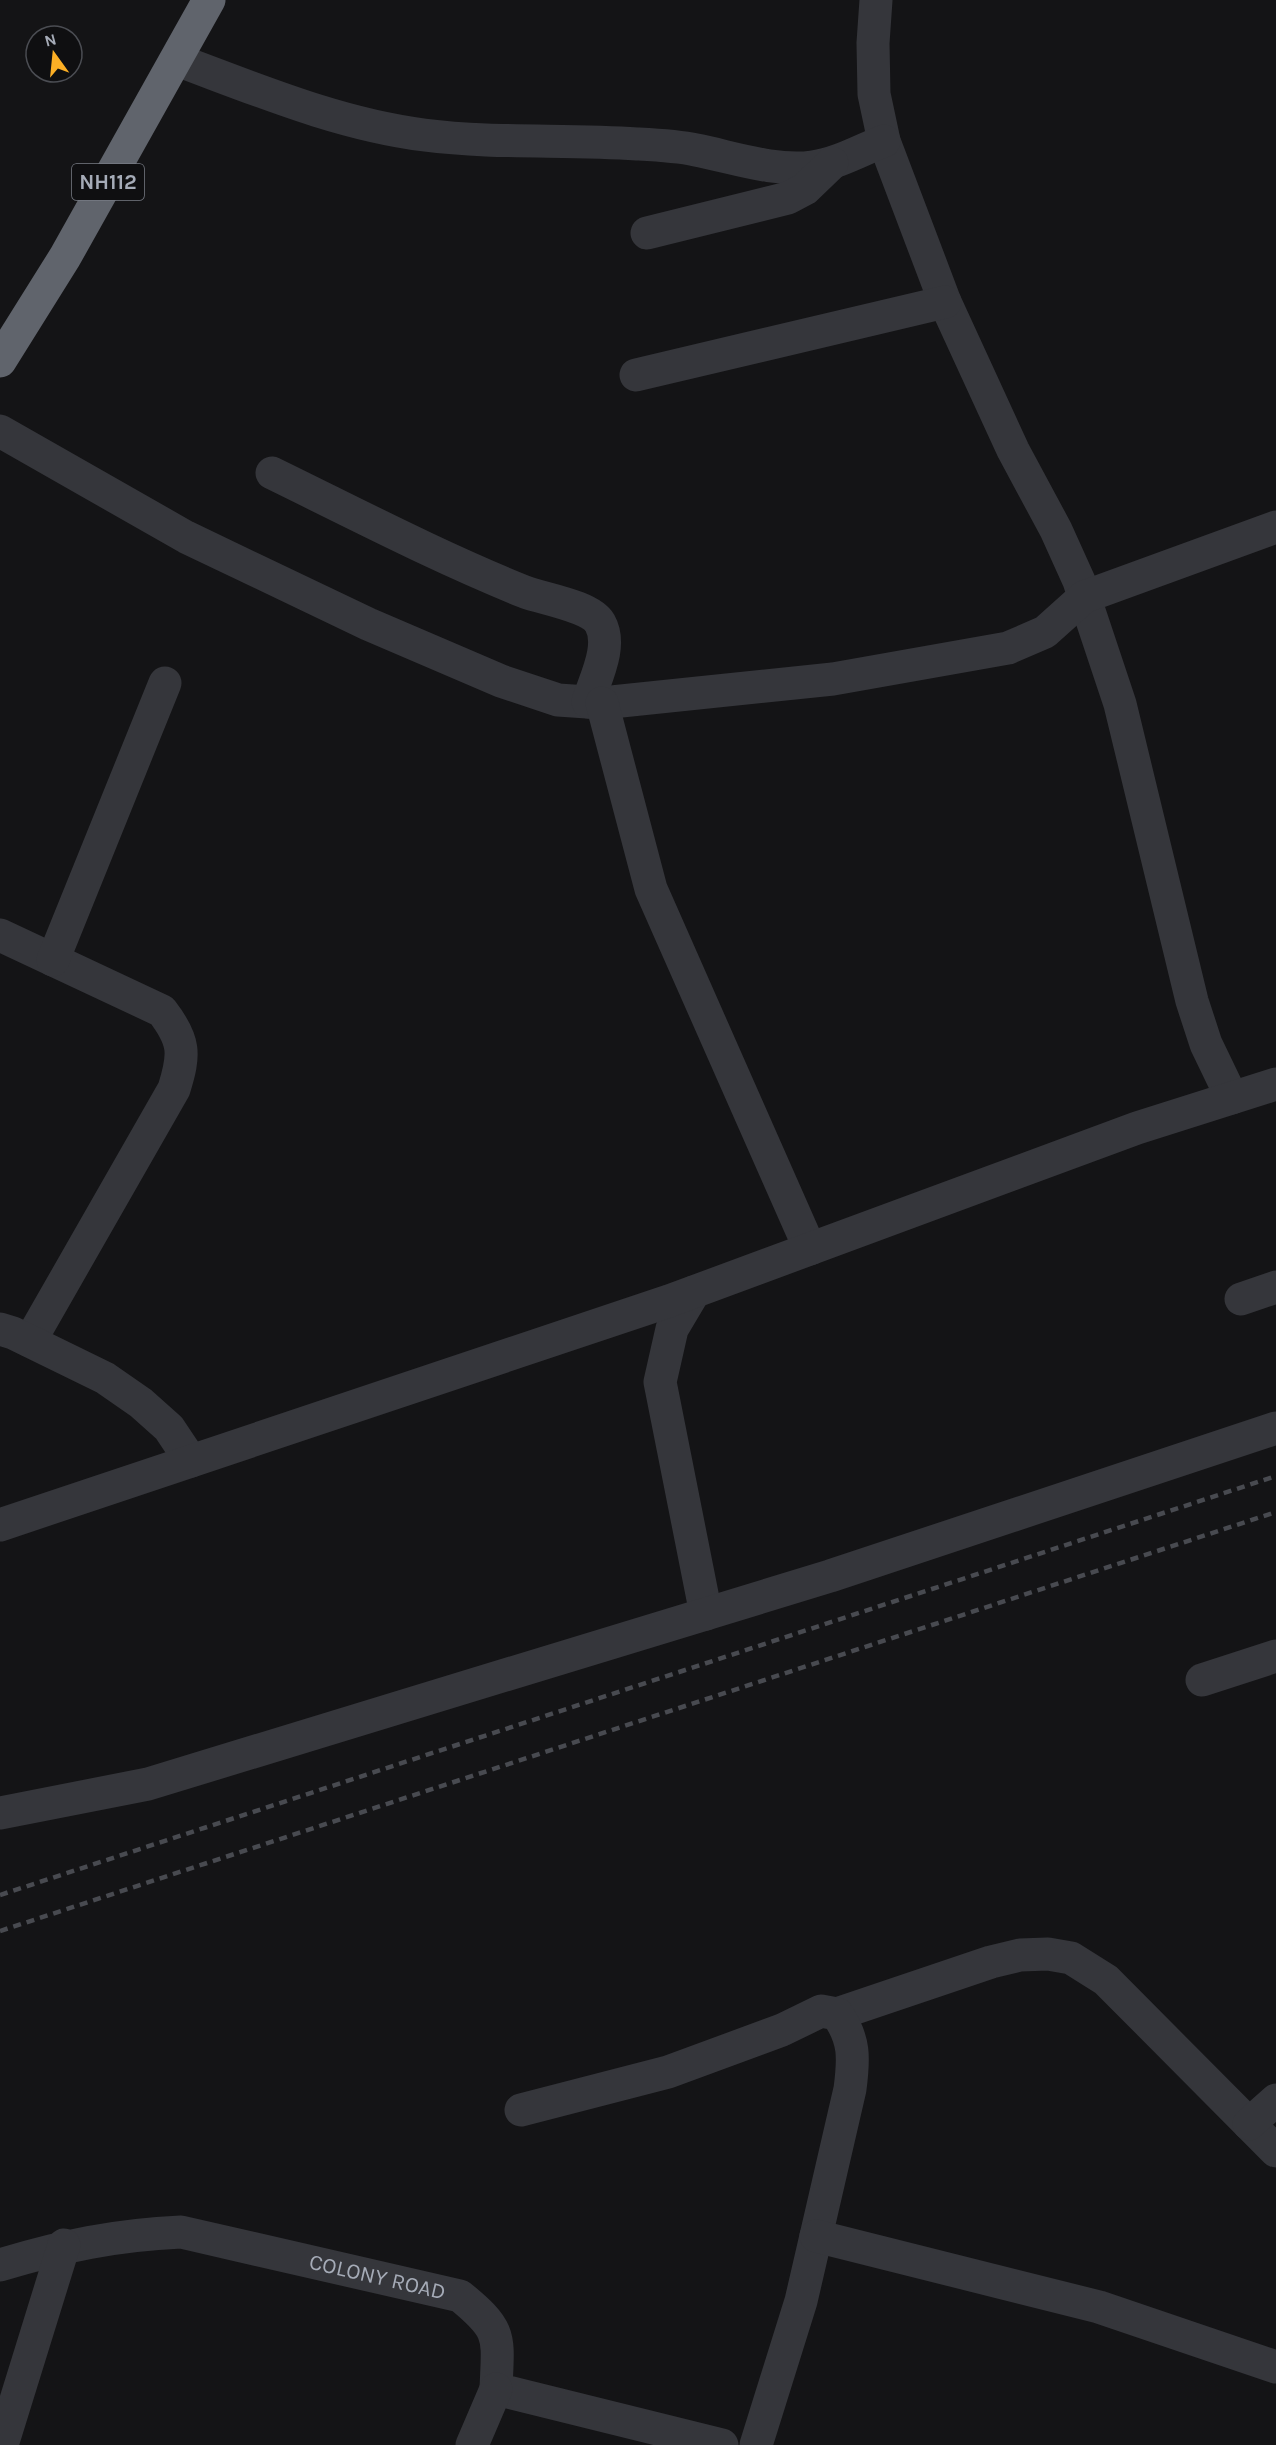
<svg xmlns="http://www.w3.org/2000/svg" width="1276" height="2445" font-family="Karla,sans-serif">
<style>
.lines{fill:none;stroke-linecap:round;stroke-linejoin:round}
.minor{stroke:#35363b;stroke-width:33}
.highway{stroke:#60646c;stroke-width:33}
.rail{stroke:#484a50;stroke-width:4.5;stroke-dasharray:8 6;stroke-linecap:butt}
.labels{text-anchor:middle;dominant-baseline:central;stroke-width:4.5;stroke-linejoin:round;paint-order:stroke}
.shield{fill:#0f0f11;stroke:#787c85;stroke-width:1.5}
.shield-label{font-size:21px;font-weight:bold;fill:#a5abb7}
.street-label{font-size:22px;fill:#a5abb7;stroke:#0f0f11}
</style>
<rect width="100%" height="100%" fill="#141416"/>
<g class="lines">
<g class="minor">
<path d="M 876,0 L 873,43 L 874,94 L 884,141 L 945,302 L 1013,450 L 1056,530 L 1079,581 L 1120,704 L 1192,1001 L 1206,1044 L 1232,1098"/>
<path d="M 177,60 C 258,90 338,124 424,135 C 495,144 566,139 637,144 C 656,145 677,146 696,150 C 732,157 775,172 812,167 C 837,164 861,150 884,141"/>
<path d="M 647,233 L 788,198 L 805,189 L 832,163"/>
<path d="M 636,375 L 945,302"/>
<path d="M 0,431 L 186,537 L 368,624 L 501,681 L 558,700 L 602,703 L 833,679 L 1008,648 L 1045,632 L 1084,597 L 1276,527"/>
<path d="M 272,473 C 356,514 438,557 525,592 C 544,599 590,606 600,623 C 613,646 595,679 588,702"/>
<path d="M 602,703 L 651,889 L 810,1249"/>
<path d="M 0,935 L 162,1011 C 185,1041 185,1054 174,1089 L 30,1341"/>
<path d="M 53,960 L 165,683"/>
<path d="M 694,1292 L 672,1329 L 660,1382 L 706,1614"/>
<path d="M 1241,1299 L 1276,1287"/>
<path d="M 0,1329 L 13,1333 L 105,1378 L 141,1403 L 169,1428 L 191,1461"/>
<path d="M 0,1525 L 669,1301 L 1137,1128 L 1276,1084"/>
<path d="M 1202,1680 L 1276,1656"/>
<path d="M 0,1813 L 148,1784 L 830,1576 L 1276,1428"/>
<path d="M 837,2014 L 991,1962 L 1020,1955 L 1048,1954 L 1071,1958 L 1106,1980 L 1276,2151"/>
<path d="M 521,2110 L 668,2072 L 782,2030 L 821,2011 L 837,2014 C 855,2040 854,2058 850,2089 L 801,2301 L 756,2445"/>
<path d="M 1249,2124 L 1276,2100"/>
<path d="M 816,2236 L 1099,2307 L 1276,2367"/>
<path id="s1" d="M 0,2265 C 63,2246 115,2235 181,2232 L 460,2296 C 503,2331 498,2336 496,2389 L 722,2445"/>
<path d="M 2,2445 L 64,2245"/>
<path d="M 472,2445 L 496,2389"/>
</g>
<path class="highway" d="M 0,361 L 65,257 L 209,0"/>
<g class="rail">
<path d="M 0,1895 L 1276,1476"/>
<path d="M 0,1931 L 1276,1512"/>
</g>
</g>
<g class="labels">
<rect class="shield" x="72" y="164" width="72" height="36" rx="4.5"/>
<g class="shield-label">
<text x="108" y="182">NH112</text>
</g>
<g class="street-label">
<text stroke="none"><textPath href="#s1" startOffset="386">COLONY ROAD</textPath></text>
</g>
</g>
<g transform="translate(54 54) rotate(345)"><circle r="28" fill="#0f0f11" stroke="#4b4d53" stroke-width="1.5"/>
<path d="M0-4.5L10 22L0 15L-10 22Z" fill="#fcaf25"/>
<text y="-9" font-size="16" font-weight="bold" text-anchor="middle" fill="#a5abb7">N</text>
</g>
</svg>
